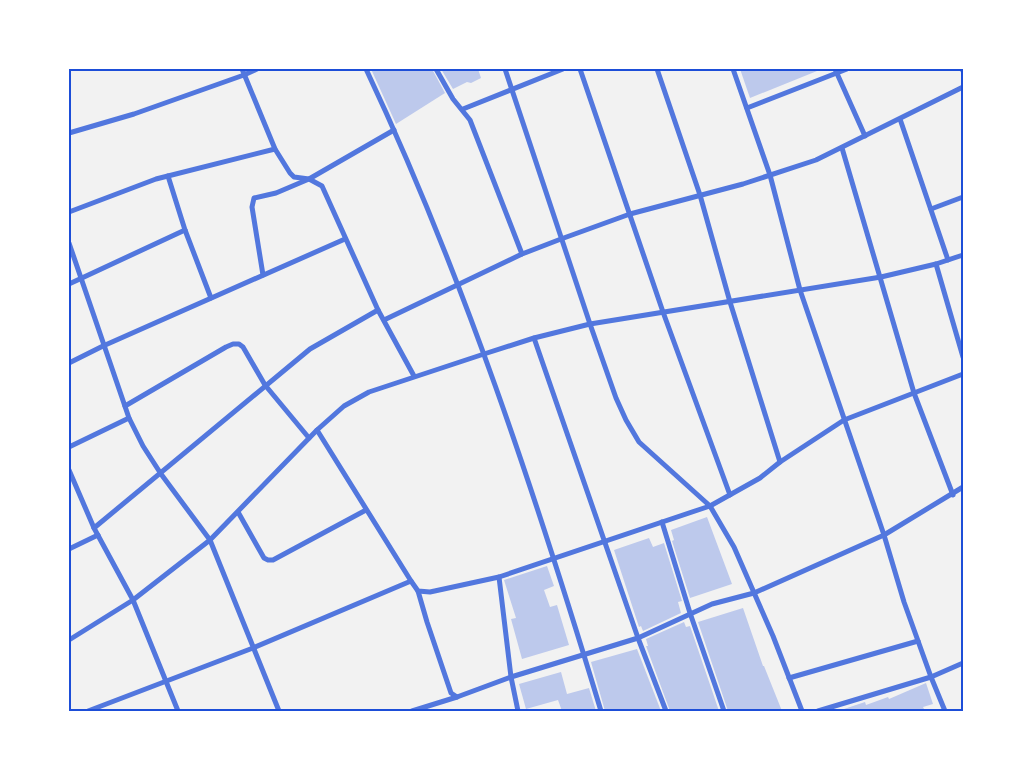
<svg xmlns="http://www.w3.org/2000/svg" width="1032" height="780" font-family="'PT Sans Narrow',sans-serif">
<style>
.building{fill:#bdc9ec}
.lines{fill:none;stroke-linecap:round;stroke-linejoin:round}
.minor{stroke:#5277de;stroke-width:5}
.neatline{fill:none;stroke:#1d4ed8;stroke-width:2}
</style>
<rect width="100%" height="100%" fill="#f2f2f2"/>
<g class="building">
<path d="M 371,69 L 432,69 L 445,93 L 396,124 Z"/>
<path d="M 441,69 L 478,69 L 481,78 L 471,83 L 467,82 L 453,89 Z"/>
<path d="M 740,69 L 822,69 L 750,98 Z"/>
<path d="M 707,517 L 732,584 L 690,598 L 672,541 L 674,540 L 671,530 Z"/>
<path d="M 649,538 L 653,547 L 664,543 L 682,601 L 678,602 L 681,613 L 643,631 L 641,626 L 639,627 L 614,550 Z"/>
<path d="M 547,566 L 554,586 L 544,590 L 550,607 L 557,605 L 569,645 L 522,659 L 511,619 L 516,618 L 504,580 Z"/>
<path d="M 743,608 L 763,666 L 764,666 L 782,711 L 728,711 L 698,622 Z"/>
<path d="M 684,622 L 686,627 L 690,626 L 719,711 L 670,711 L 646,646 L 648,646 L 646,639 Z"/>
<path d="M 637,649 L 661,711 L 605,711 L 591,662 Z"/>
<path d="M 561,672 L 567,694 L 589,688 L 596,711 L 562,711 L 558,700 L 526,709 L 519,684 Z"/>
<path d="M 926,683 L 933,704 L 923,707 L 925,711 L 838,711 L 865,702 L 866,705 L 888,697 L 889,699 Z"/>
</g>
<g class="lines">
<g class="minor">
<path d="M 242,69 L 275,149 L 290,173 L 294,177 L 309,179 L 322,186 L 378,310 L 414,376"/>
<path d="M 366,69 C 463,275 535,493 601,711"/>
<path d="M 436,69 L 453,99 L 470,120 L 522,254"/>
<path d="M 505,69 L 590,324 L 616,398 L 626,420 L 639,442 L 710,506 L 734,547 L 773,636 L 802,711"/>
<path d="M 580,69 L 663,312 L 730,495"/>
<path d="M 657,69 L 700,195 L 730,302 L 780,462"/>
<path d="M 733,69 L 770,175 L 800,290 L 884,535 L 904,602 L 931,677 L 945,711"/>
<path d="M 835,69 L 865,136"/>
<path d="M 962,69 L 963,71"/>
<path d="M 747,108 L 847,69"/>
<path d="M 463,109 L 563,69"/>
<path d="M 900,119 L 948,260"/>
<path d="M 69,133 L 134,114 L 244,75 L 257,69"/>
<path d="M 842,148 L 914,393 L 953,495"/>
<path d="M 168,176 L 185,230 L 211,298"/>
<path d="M 931,209 L 963,197"/>
<path d="M 69,212 L 156,179 L 275,149"/>
<path d="M 69,243 L 129,418 L 143,446 L 161,474 L 210,540 L 279,711"/>
<path d="M 936,264 L 963,357"/>
<path d="M 263,275 L 252,207 L 254,198 L 276,193 L 309,179 L 394,130"/>
<path d="M 69,284 L 185,230"/>
<path d="M 384,320 L 522,254 L 561,239 L 630,214 L 743,184 L 816,160 L 963,87"/>
<path d="M 534,338 L 638,638 L 666,711"/>
<path d="M 69,363 L 103,346 L 345,239"/>
<path d="M 125,406 L 226,347 L 233,344 L 239,344 L 243,347 L 265,385 L 309,438"/>
<path d="M 317,430 L 411,581 L 418,591 L 430,592 L 499,577 L 710,506 L 760,478 L 780,462 L 844,420 L 963,374"/>
<path d="M 69,447 L 129,418"/>
<path d="M 69,470 L 94,528 L 133,600 L 178,711"/>
<path d="M 238,512 L 264,558 L 268,560 L 273,560 L 366,510"/>
<path d="M 662,522 L 690,613 L 724,711"/>
<path d="M 94,528 L 310,349 L 378,310"/>
<path d="M 69,549 L 98,535"/>
<path d="M 499,577 L 511,677 L 518,711"/>
<path d="M 418,591 L 427,622 L 451,693 L 457,697 L 511,677 L 638,638 L 712,604 L 754,593 L 884,535 L 963,487"/>
<path d="M 69,640 L 133,600 L 210,540 L 317,430 L 344,406 L 369,392 L 484,354 L 534,338 L 590,324 L 881,277 L 936,264 L 963,255"/>
<path d="M 789,678 L 918,641"/>
<path d="M 88,711 L 253,648 L 411,581"/>
<path d="M 412,711 L 457,697"/>
<path d="M 818,711 L 931,677 L 963,663"/>
</g>
</g>
<rect width="1032" height="780" fill="none" stroke="#ffffff" stroke-width="140"/>
<rect x="70" y="70" width="892" height="640" class="neatline"/>
</svg>
